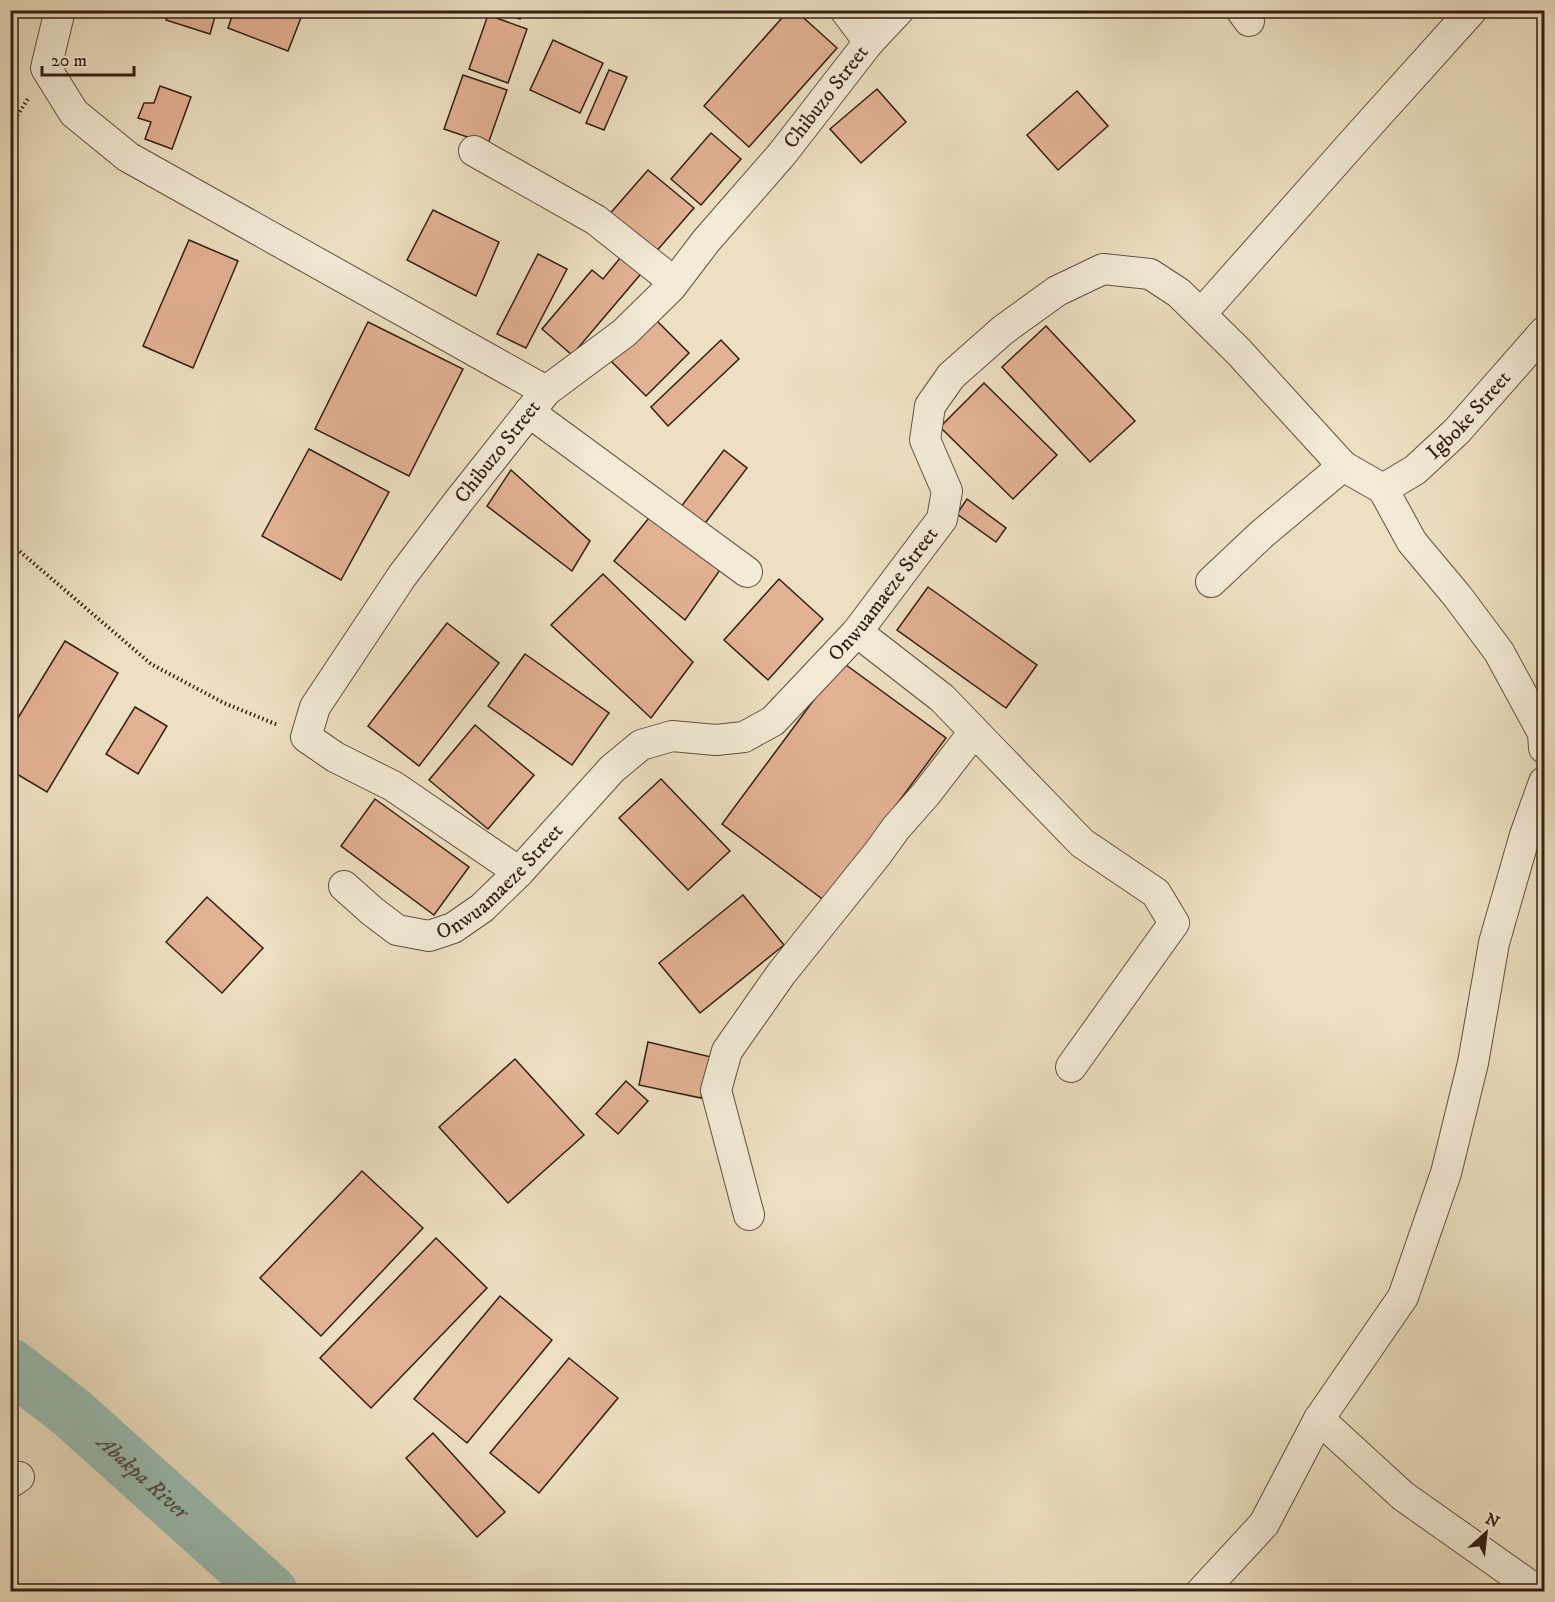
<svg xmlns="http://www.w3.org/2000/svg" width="1555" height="1602" font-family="'IM FELL DW Pica',serif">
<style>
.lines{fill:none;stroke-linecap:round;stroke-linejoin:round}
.river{stroke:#99bdb3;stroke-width:54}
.building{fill:#e3b194;stroke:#341e14;stroke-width:1.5}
.minor-casing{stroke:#624e40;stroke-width:32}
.path{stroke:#341e14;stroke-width:4;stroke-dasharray:1.5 3;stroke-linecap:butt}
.minor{stroke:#f3ebd7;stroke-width:30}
.labels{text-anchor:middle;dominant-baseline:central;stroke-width:6;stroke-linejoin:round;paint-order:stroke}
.street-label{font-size:21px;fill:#341e14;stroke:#f3ebd7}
.water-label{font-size:22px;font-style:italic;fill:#524e44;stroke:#f3ebd7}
</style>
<rect width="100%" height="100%" fill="#ede0c2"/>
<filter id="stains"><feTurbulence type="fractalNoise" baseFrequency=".00333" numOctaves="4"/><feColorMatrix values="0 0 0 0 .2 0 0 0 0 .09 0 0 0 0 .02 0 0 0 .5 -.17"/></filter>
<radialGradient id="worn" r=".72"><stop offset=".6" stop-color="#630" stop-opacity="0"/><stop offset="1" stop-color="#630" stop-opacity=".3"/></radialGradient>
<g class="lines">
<path class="river" id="s1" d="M 10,1365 L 72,1413 L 271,1592"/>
</g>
<g class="building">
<path d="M 169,10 L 217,10 L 210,34 L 166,20 Z"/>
<path d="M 234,10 L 304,10 L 288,51 L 228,28 Z"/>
<path d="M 497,10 L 523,10 L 520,19 Z"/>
<path d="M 789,10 L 795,10 L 837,48 L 749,147 L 704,106 Z"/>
<path d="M 488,15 L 527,29 L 508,83 L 469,69 Z"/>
<path d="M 553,40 L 603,63 L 580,113 L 530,90 Z"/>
<path d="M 609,70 L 627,77 L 604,130 L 586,123 Z"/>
<path d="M 463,75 L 507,90 L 488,144 L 444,129 Z"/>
<path d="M 160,86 L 191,97 L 172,149 L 145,139 L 151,122 L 138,118 L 144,103 L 154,103 Z"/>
<path d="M 877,89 L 906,122 L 861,163 L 830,129 Z"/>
<path d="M 1077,91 L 1108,126 L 1058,170 L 1027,135 Z"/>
<path d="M 711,133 L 741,159 L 701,205 L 671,179 Z"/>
<path d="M 648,170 L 694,208 L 654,254 L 608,216 Z"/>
<path d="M 433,210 L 499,242 L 476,296 L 407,260 Z"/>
<path d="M 189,240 L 238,261 L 193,368 L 143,346 Z"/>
<path d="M 625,252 L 645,269 L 572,355 L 542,329 L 592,270 L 603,279 Z"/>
<path d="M 538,254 L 567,269 L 526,348 L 497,334 Z"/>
<path d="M 650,314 L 689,353 L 646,396 L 607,357 Z"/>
<path d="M 368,322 L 463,369 L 409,476 L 315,429 Z"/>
<path d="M 1046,326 L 1135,421 L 1090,462 L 1002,367 Z"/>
<path d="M 721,340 L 739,359 L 668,426 L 651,407 Z"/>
<path d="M 984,383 L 1057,455 L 1013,499 L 940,427 Z"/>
<path d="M 309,449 L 389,492 L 341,580 L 262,536 Z"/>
<path d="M 724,450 L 747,468 L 703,526 L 680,508 Z"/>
<path d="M 511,470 L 590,541 L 572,571 L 487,506 Z"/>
<path d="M 967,499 L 1006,528 L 996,542 L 957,514 Z"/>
<path d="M 653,513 L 720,570 L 685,620 L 614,561 Z"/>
<path d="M 603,574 L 693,662 L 651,718 L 551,625 Z"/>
<path d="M 779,579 L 823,619 L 768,680 L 724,640 Z"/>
<path d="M 928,587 L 1037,665 L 1006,708 L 897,630 Z"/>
<path d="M 447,623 L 499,663 L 419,766 L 368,726 Z"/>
<path d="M 65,641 L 118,673 L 47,792 L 10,770 L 10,731 Z"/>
<path d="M 525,654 L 609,713 L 572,765 L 488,706 Z"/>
<path d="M 842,662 L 946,738 L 825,901 L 722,824 Z"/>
<path d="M 135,707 L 167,726 L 138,774 L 106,754 Z"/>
<path d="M 475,725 L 534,775 L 488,829 L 429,780 Z"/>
<path d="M 661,779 L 730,851 L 688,890 L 619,818 Z"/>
<path d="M 375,799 L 469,867 L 434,915 L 341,846 Z"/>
<path d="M 743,895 L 784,945 L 700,1013 L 659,963 Z"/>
<path d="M 207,897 L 263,948 L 222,993 L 166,942 Z"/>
<path d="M 648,1042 L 711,1057 L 701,1098 L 639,1085 Z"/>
<path d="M 515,1059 L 584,1135 L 508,1203 L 439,1127 Z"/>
<path d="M 626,1081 L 648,1101 L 618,1134 L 596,1114 Z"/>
<path d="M 362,1171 L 423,1228 L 321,1336 L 260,1278 Z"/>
<path d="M 436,1238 L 487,1288 L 371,1408 L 320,1358 Z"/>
<path d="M 500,1296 L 552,1340 L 467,1443 L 414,1399 Z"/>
<path d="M 569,1358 L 618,1398 L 539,1493 L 490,1453 Z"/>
<path d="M 433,1433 L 505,1512 L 477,1537 L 406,1458 Z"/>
</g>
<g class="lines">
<g class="minor-casing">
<g id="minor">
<path d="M 60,10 L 46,68 L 74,113 L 128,157 L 546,391"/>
<path d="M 845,10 L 869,42"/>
<path d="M 1241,10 L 1249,21"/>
<path d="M 474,151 L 596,220 L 674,282"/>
<path d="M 1201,314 L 1356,139 L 1472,10"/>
<path d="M 529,412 L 747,572"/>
<path d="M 1383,489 L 1412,542 L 1458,597 L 1499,652 L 1543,733 L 1544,748"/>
<path id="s2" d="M 1383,489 L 1415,470 L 1457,431 L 1544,332"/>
<path d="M 1211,582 L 1262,534 L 1343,466"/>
<path d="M 857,632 L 942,698 L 1082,843 L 1156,893 L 1174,923 L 1071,1067"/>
<path id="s3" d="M 519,872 L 393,786 L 335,757 L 306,737 L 315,707 L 402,576 L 458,502 L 546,391 L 624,333 L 671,287 L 706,241 L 782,154 L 869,42 L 899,10"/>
<path id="s4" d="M 344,886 L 372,911 L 397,930 L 429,936 L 453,928 L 482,908 L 519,872 L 612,769 L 641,745 L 672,736 L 716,740 L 744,737 L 773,721 L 857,632 L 942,519 L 947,491 L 925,440 L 930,406 L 951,376 L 1003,330 L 1057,291 L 1103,269 L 1150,274 L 1179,293 L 1239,352 L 1343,466 L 1383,489"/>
<path d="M 749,1215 L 716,1090 L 727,1051 L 781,974 L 878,853 L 896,828 L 926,794 L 974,732"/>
<path d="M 1319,1419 L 1403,1496 L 1539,1592"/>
<path d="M 10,1483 L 19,1477"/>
<path d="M 1201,1592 L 1264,1524 L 1319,1419 L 1403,1297 L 1446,1173 L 1473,1063 L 1494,943 L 1525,835 L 1544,782"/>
</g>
</g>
<g class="path">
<path d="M 10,127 L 29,97"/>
<path d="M 10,542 L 24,555 L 151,664 L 224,703 L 278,725"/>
</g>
<use href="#minor" class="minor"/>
</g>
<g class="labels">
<g class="street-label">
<text stroke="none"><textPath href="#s3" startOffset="1084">Chibuzo Street</textPath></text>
<text stroke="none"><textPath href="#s2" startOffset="114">Igboke Street</textPath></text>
<text stroke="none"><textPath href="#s3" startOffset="598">Chibuzo Street</textPath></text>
<text stroke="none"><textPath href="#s4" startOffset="696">Onwuamaeze Street</textPath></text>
<text stroke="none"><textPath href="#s4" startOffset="192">Onwuamaeze Street</textPath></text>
</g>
<g class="water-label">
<text stroke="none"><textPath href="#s1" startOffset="174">Abakpa River</textPath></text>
</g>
</g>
<rect width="1555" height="1602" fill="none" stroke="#ede0c2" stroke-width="36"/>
<rect x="12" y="12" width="1531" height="1578" fill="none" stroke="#341e14" stroke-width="3"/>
<rect x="18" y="18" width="1519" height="1566" fill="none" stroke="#341e14" stroke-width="1.5"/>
<g transform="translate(1486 1533) rotate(27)" stroke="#f3ebd7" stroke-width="4.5" paint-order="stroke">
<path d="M0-4.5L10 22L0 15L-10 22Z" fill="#341e14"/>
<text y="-9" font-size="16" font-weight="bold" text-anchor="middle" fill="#341e14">N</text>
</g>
<path d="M42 66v9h92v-9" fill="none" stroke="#341e14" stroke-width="3"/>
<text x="51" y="66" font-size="18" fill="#341e14" stroke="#f3ebd7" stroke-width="4.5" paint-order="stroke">20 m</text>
<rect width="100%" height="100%" filter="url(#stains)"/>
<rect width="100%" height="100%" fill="url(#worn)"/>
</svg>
